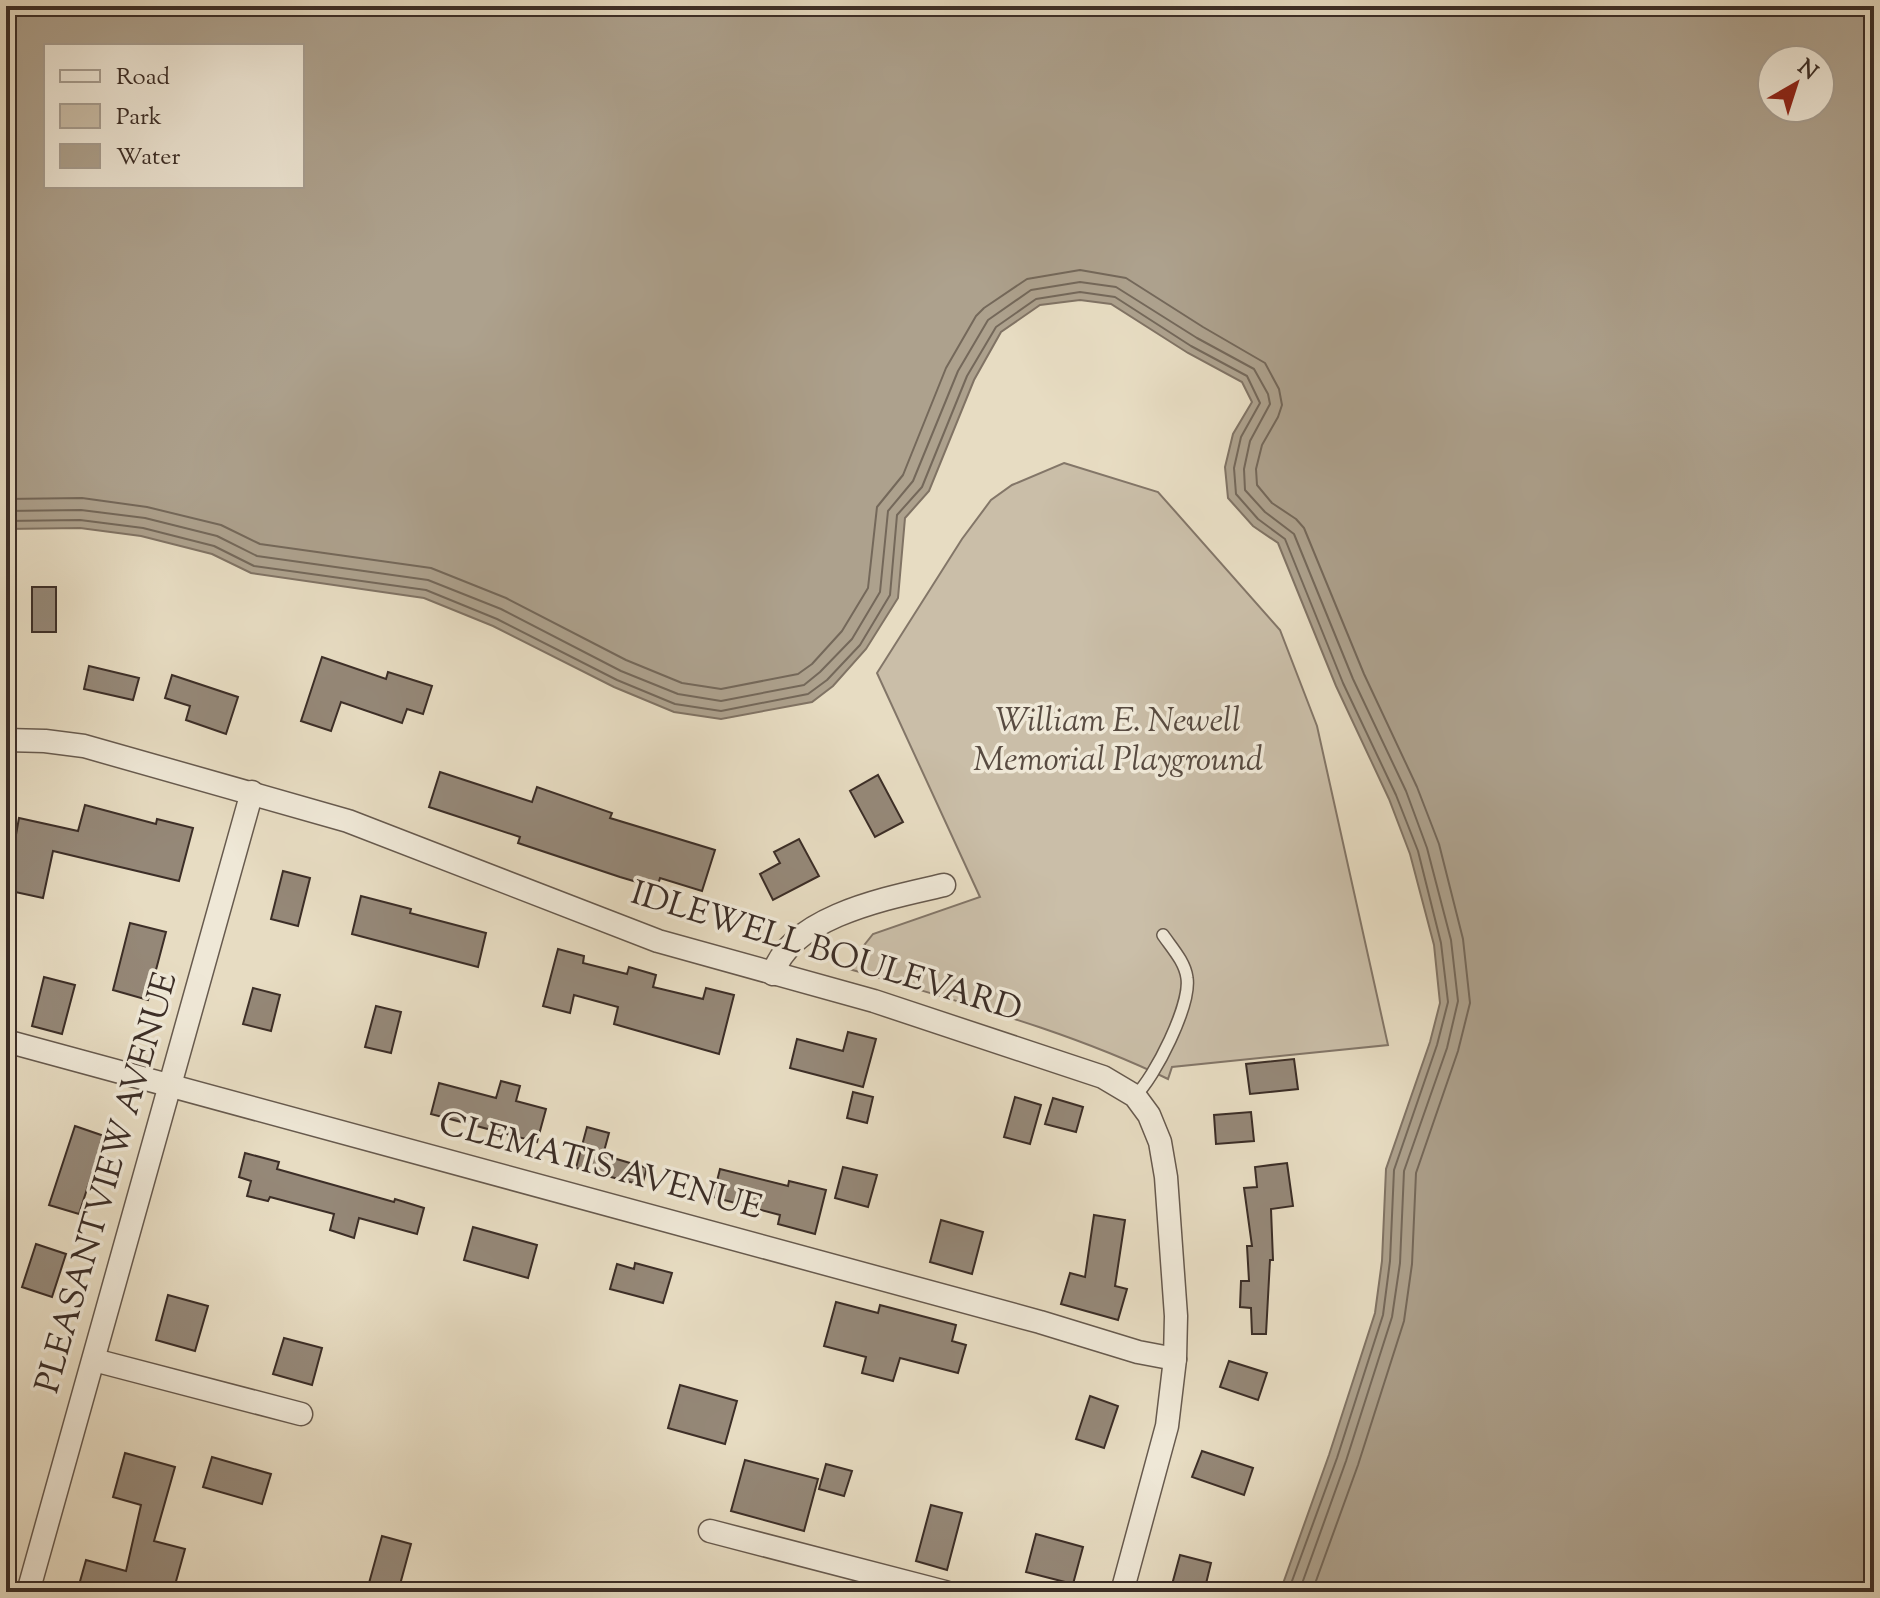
<svg xmlns="http://www.w3.org/2000/svg" width="1880" height="1598" font-family="'Sorts Mill Goudy',serif">
<style>
.green{fill:#cabea8;stroke:#837668;stroke-width:2}
.water{fill:#ada18d;stroke:#807364;stroke-width:2;fill-rule:evenodd}
.lines{fill:none;stroke-linecap:round;stroke-linejoin:round}
.shore{stroke:#74685a;stroke-width:2}
.building{fill:#958878;stroke:#3c2e27;stroke-width:2}
.lane-casing{stroke:#675a4e;stroke-width:14}
.street-casing{stroke:#675a4e;stroke-width:25}
.lane{stroke:#efe8d7;stroke-width:11}
.street{stroke:#efe8d7;stroke-width:22}
.labels{text-anchor:middle;dominant-baseline:central;stroke-width:7;stroke-linejoin:round;paint-order:stroke}
.park-label{font-size:34px;font-style:italic;fill:#584b41;stroke:#efe8d7}
.street-label{font-size:34px;fill:#3c2e27;stroke:#efe8d7}
</style>
<rect width="100%" height="100%" fill="#e7dcc2"/>
<filter id="stains"><feTurbulence type="fractalNoise" baseFrequency=".0025" numOctaves="4"/><feColorMatrix values="0 0 0 0 .2 0 0 0 0 .09 0 0 0 0 .02 0 0 0 .5 -.17"/></filter>
<radialGradient id="worn" r=".72"><stop offset=".6" stop-color="#630" stop-opacity="0"/><stop offset="1" stop-color="#630" stop-opacity=".3"/></radialGradient>
<path class="green" d="M 1064,463 L 1158,492 L 1280,630 L 1317,726 L 1388,1045 L 1172,1067 L 1168,1079 C 1065,1029 954,1001 846,968 L 873,934 L 980,897 L 877,673 L 962,539 L 991,500 L 1012,485 Z"/>
<path class="water" d="M 6,6 L 1874,6 L 1874,1592 L 1280,1592 L 1329,1455 L 1375,1313 L 1382,1261 L 1386,1169 L 1430,1042 L 1440,1003 L 1434,945 L 1410,854 L 1389,799 L 1336,686 L 1278,543 L 1253,526 L 1228,498 L 1225,467 L 1233,434 L 1252,402 L 1242,382 L 1188,353 L 1111,304 L 1080,300 L 1040,305 L 1001,332 L 974,380 L 929,491 L 905,518 L 898,598 L 866,649 L 833,686 L 812,702 L 721,719 L 674,712 L 614,687 L 493,626 L 424,598 L 251,573 L 212,554 L 141,536 L 80,528 L 6,529 ZM 46,46 L 302,46 L 302,186 L 46,186 ZM 1772,60 L 1820,60 L 1820,108 L 1772,108 Z"/>
<g class="lines">
<g class="shore">
<path d="M 6,499 L 82,498 L 147,507 L 221,525 L 260,544 L 431,568 L 506,598 L 626,660 L 682,683 L 721,689 L 798,674 L 812,664 L 842,631 L 868,588 L 877,507 L 903,475 L 946,368 L 976,316 L 984,308 L 1027,279 L 1080,270 L 1126,278 L 1203,327 L 1265,363 L 1279,389 L 1282,405 L 1278,417 L 1262,445 L 1256,469 L 1257,485 L 1272,503 L 1296,519 L 1304,528 L 1364,674 L 1417,787 L 1439,844 L 1463,939 L 1470,1003 L 1458,1051 L 1416,1173 L 1412,1264 L 1404,1321 L 1358,1465 L 1312,1592"/>
<path d="M 6,511 L 81,510 L 145,518 L 217,536 L 257,556 L 428,580 L 501,609 L 621,671 L 678,694 L 721,701 L 804,685 L 820,672 L 852,639 L 880,592 L 888,511 L 913,481 L 958,371 L 988,320 L 1031,290 L 1080,282 L 1116,287 L 1197,338 L 1254,369 L 1268,394 L 1270,404 L 1250,441 L 1244,469 L 1245,490 L 1265,512 L 1294,534 L 1353,679 L 1406,791 L 1427,848 L 1451,940 L 1458,1001 L 1447,1048 L 1404,1171 L 1400,1263 L 1392,1317 L 1346,1461 L 1299,1592"/>
<path d="M 6,521 L 80,520 L 143,528 L 214,546 L 254,566 L 426,590 L 497,619 L 617,680 L 675,704 L 721,711 L 808,694 L 827,680 L 860,645 L 890,595 L 897,515 L 922,487 L 967,376 L 996,327 L 1036,299 L 1080,292 L 1115,297 L 1191,346 L 1247,376 L 1260,403 L 1241,437 L 1234,468 L 1236,494 L 1258,519 L 1285,539 L 1343,683 L 1396,795 L 1418,851 L 1441,943 L 1448,1002 L 1437,1045 L 1394,1170 L 1390,1261 L 1383,1315 L 1337,1458 L 1288,1592"/>
</g>
</g>
<g class="building">
<rect x="32" y="587" width="24" height="45"/>
<path d="M 322,657 L 386,679 L 388,672 L 432,686 L 423,714 L 407,709 L 402,723 L 341,702 L 331,731 L 301,721 Z"/>
<path d="M 89,666 L 139,678 L 133,700 L 84,689 Z"/>
<path d="M 172,675 L 238,697 L 226,734 L 186,720 L 190,706 L 165,698 Z"/>
<path d="M 440,772 L 532,802 L 537,787 L 612,813 L 610,818 L 715,850 L 702,891 L 660,878 L 657,888 L 620,877 L 518,843 L 520,837 L 429,807 Z"/>
<path d="M 878,775 L 903,822 L 875,837 L 850,791 Z"/>
<path d="M 85,805 L 156,824 L 157,819 L 193,828 L 179,881 L 53,851 L 43,898 L 6,890 L 19,818 L 78,831 Z"/>
<path d="M 799,839 L 819,876 L 773,900 L 760,874 L 780,863 L 774,852 Z"/>
<path d="M 283,871 L 310,878 L 298,926 L 271,919 Z"/>
<path d="M 361,896 L 411,909 L 410,913 L 486,933 L 478,967 L 352,934 Z"/>
<path d="M 130,923 L 166,932 L 148,1000 L 113,990 Z"/>
<path d="M 558,949 L 584,956 L 583,963 L 627,974 L 629,967 L 656,975 L 653,987 L 703,999 L 706,988 L 734,995 L 719,1054 L 614,1024 L 618,1007 L 574,995 L 570,1013 L 543,1006 Z"/>
<path d="M 44,977 L 75,985 L 62,1034 L 32,1026 Z"/>
<path d="M 253,988 L 280,995 L 271,1031 L 243,1024 Z"/>
<path d="M 376,1006 L 401,1012 L 391,1053 L 365,1047 Z"/>
<path d="M 848,1032 L 876,1039 L 863,1087 L 790,1068 L 797,1039 L 843,1051 Z"/>
<path d="M 1294,1059 L 1298,1089 L 1250,1094 L 1246,1064 Z"/>
<path d="M 501,1081 L 520,1086 L 516,1101 L 546,1109 L 537,1142 L 431,1114 L 439,1083 L 496,1098 Z"/>
<path d="M 853,1092 L 873,1097 L 867,1123 L 847,1118 Z"/>
<path d="M 1015,1097 L 1041,1105 L 1030,1144 L 1004,1137 Z"/>
<path d="M 1053,1098 L 1083,1107 L 1076,1132 L 1045,1124 Z"/>
<path d="M 1251,1112 L 1254,1141 L 1216,1144 L 1214,1115 Z"/>
<path d="M 75,1126 L 104,1136 L 79,1214 L 49,1205 Z"/>
<path d="M 587,1127 L 609,1133 L 603,1155 L 647,1168 L 642,1185 L 576,1168 Z"/>
<path d="M 245,1153 L 279,1162 L 277,1169 L 394,1202 L 395,1199 L 424,1208 L 417,1234 L 359,1218 L 354,1238 L 330,1230 L 334,1214 L 270,1197 L 268,1201 L 247,1196 L 251,1181 L 239,1177 Z"/>
<path d="M 1287,1163 L 1293,1206 L 1271,1209 L 1273,1260 L 1270,1260 L 1266,1334 L 1252,1334 L 1251,1308 L 1240,1307 L 1241,1281 L 1249,1281 L 1247,1246 L 1252,1246 L 1244,1188 L 1257,1187 L 1255,1167 Z"/>
<path d="M 843,1167 L 877,1175 L 868,1207 L 835,1198 Z"/>
<path d="M 720,1169 L 788,1186 L 789,1181 L 826,1190 L 815,1234 L 778,1224 L 780,1215 L 713,1197 Z"/>
<path d="M 1094,1215 L 1125,1220 L 1115,1286 L 1127,1289 L 1118,1320 L 1061,1304 L 1070,1273 L 1085,1277 Z"/>
<path d="M 941,1220 L 983,1232 L 972,1274 L 930,1262 Z"/>
<path d="M 473,1227 L 537,1245 L 528,1278 L 464,1260 Z"/>
<path d="M 36,1244 L 66,1254 L 52,1297 L 22,1287 Z"/>
<path d="M 635,1263 L 672,1273 L 663,1303 L 610,1289 L 617,1264 L 634,1269 Z"/>
<path d="M 168,1295 L 208,1306 L 195,1351 L 156,1340 Z"/>
<path d="M 836,1302 L 878,1313 L 880,1305 L 956,1325 L 952,1341 L 966,1345 L 958,1373 L 900,1358 L 893,1381 L 862,1373 L 866,1357 L 824,1346 Z"/>
<path d="M 284,1338 L 322,1348 L 312,1385 L 273,1374 Z"/>
<path d="M 1229,1361 L 1267,1373 L 1258,1400 L 1220,1387 Z"/>
<path d="M 680,1385 L 737,1401 L 725,1444 L 668,1428 Z"/>
<path d="M 1090,1396 L 1118,1406 L 1104,1448 L 1076,1439 Z"/>
<path d="M 1202,1451 L 1253,1468 L 1244,1495 L 1192,1477 Z"/>
<path d="M 125,1453 L 175,1467 L 154,1541 L 185,1549 L 175,1585 L 177,1586 L 176,1592 L 77,1592 L 86,1560 L 126,1571 L 141,1505 L 113,1497 Z"/>
<path d="M 212,1457 L 271,1474 L 262,1504 L 203,1487 Z"/>
<path d="M 745,1460 L 818,1479 L 804,1531 L 731,1511 Z"/>
<path d="M 826,1464 L 852,1471 L 844,1496 L 819,1489 Z"/>
<path d="M 931,1505 L 962,1513 L 947,1570 L 916,1561 Z"/>
<path d="M 1036,1534 L 1083,1547 L 1073,1584 L 1026,1572 Z"/>
<path d="M 382,1536 L 411,1544 L 398,1592 L 369,1583 Z"/>
<path d="M 1180,1555 L 1211,1563 L 1204,1592 L 1170,1592 Z"/>
</g>
<g class="lines">
<g class="lane-casing">
<path id="lane" d="M 1135,1096 C 1155,1077 1191,1005 1187,978 C 1185,962 1172,948 1163,935"/>
</g>
<g class="street-casing">
<g id="street">
<path d="M 6,740 L 45,741 L 84,746 L 348,821 L 658,941 L 874,1001 L 1103,1077 L 1135,1096 L 1149,1115 L 1160,1142 L 1166,1177 L 1176,1316 L 1175,1359 L 1167,1426 L 1122,1592"/>
<path d="M 773,974 C 791,915 893,897 944,885"/>
<path d="M 6,1041 L 1040,1322 L 1138,1352 L 1175,1359"/>
<path d="M 94,1360 L 301,1414"/>
<path d="M 710,1531 L 945,1592"/>
<path d="M 28,1592 L 252,792"/>
</g>
</g>
<use href="#lane" class="lane"/>
<use href="#street" class="street"/>
</g>
<g class="labels">
<g class="park-label">
<text x="1118" y="722">William E. Newell<tspan x="1118" dy="39">Memorial Playground</tspan></text>
</g>
<g class="street-label">
<text transform="translate(826 953) rotate(17)">IDLEWELL BOULEVARD</text>
<text transform="translate(600 1167) rotate(15)">CLEMATIS AVENUE</text>
<text transform="translate(108 1183) rotate(-74)">PLEASANTVIEW AVENUE</text>
</g>
</g>
<rect width="1880" height="1598" fill="none" stroke="#e7dcc2" stroke-width="32"/>
<rect x="8" y="8" width="1864" height="1582" fill="none" stroke="#3c2e27" stroke-width="4"/>
<rect x="16" y="16" width="1848" height="1566" fill="none" stroke="#3c2e27" stroke-width="2"/>
<rect x="44" y="44" width="260" height="144" fill="#efe8d7" stroke="#a79e91" stroke-width="2"/>
<rect x="60" y="70" width="40" height="12" fill="#efe8d7" stroke="#a79e91" stroke-width="2"/>
<text x="116" y="84" font-size="24" fill="#3c2e27">Road</text>
<rect x="60" y="104" width="40" height="24" fill="#cabea8" stroke="#a79e91" stroke-width="2"/>
<text x="116" y="124" font-size="24" fill="#3c2e27">Park</text>
<rect x="60" y="144" width="40" height="24" fill="#ada18d" stroke="#a79e91" stroke-width="2"/>
<text x="116" y="164" font-size="24" fill="#3c2e27">Water</text>
<g transform="translate(1796 84) rotate(39)"><circle r="38" fill="#efe8d7" stroke="#a79e91" stroke-width="2"/>
<path d="M0-6L14 30L0 20L-14 30Z" fill="#8f2418"/>
<text y="-12" font-size="22" font-weight="bold" text-anchor="middle" fill="#3c2e27">N</text>
</g>
<rect width="100%" height="100%" filter="url(#stains)"/>
<rect width="100%" height="100%" fill="url(#worn)"/>
</svg>
